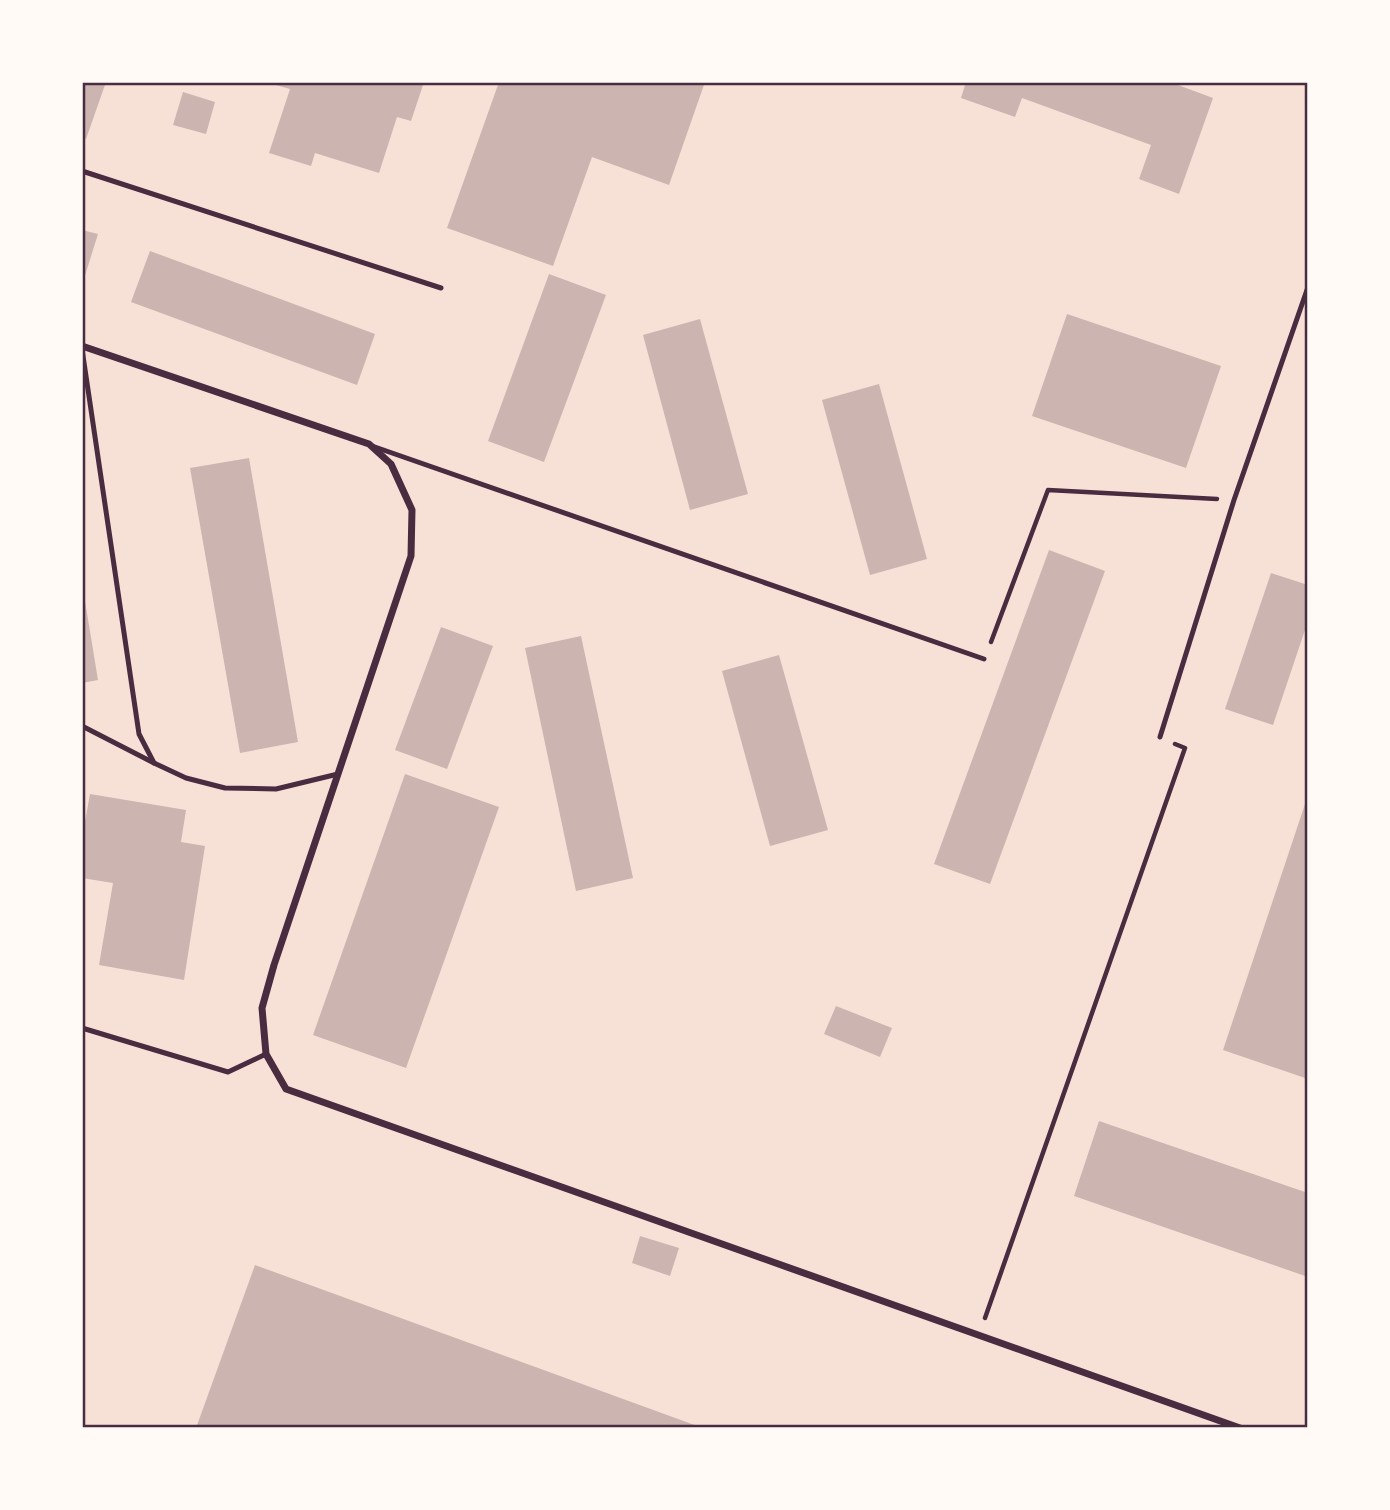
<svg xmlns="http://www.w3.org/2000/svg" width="1390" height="1510" font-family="Inter,sans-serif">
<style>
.building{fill:#ccb4b1}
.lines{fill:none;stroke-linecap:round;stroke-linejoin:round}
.path{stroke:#4a2c40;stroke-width:4.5}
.service{stroke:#4a2c40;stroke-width:5}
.minor{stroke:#4a2c40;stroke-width:7}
.neatline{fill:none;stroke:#4a2c40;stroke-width:2.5}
</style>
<rect width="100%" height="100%" fill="#f7e1d7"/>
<g class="building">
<path d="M 82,82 L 106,82 L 86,139 L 82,137 Z"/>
<path d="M 277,82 L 424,82 L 411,121 L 397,117 L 379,173 L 315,153 L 311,166 L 269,153 L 290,89 L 276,85 Z"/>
<path d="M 499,82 L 705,82 L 669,185 L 592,157 L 553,266 L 447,228 Z"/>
<path d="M 966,82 L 1170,82 L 1213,98 L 1179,194 L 1139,179 L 1151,145 L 1022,98 L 1015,117 L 961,98 Z"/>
<path d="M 183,92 L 215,102 L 206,134 L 173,125 Z"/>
<path d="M 82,230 L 98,234 L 83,282 L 82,282 Z"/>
<path d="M 150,251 L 375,334 L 357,385 L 131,302 Z"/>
<path d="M 549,274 L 606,295 L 544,462 L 488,441 Z"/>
<path d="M 1067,314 L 1221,366 L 1186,468 L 1032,416 Z"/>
<path d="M 700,319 L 748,494 L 690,510 L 643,335 Z"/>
<path d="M 879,384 L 927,559 L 870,575 L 822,400 Z"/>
<path d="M 249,458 L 298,742 L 240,753 L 190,468 Z"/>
<path d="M 1049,550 L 1105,571 L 990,884 L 934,864 Z"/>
<path d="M 1271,573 L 1308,585 L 1308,621 L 1273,725 L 1225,709 Z"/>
<path d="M 84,595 L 98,680 L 82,683 L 82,596 Z"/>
<path d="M 441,627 L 493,646 L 447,769 L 395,750 Z"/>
<path d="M 581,636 L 633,878 L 576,891 L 525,648 Z"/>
<path d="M 779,655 L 828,830 L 770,846 L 722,671 Z"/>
<path d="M 405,774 L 499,807 L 406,1068 L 313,1035 Z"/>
<path d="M 90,794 L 186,810 L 181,842 L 205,846 L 184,980 L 99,965 L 113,883 L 82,878 L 82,838 Z"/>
<path d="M 1307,798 L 1308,798 L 1308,1079 L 1223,1050 Z"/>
<path d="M 836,1006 L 892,1028 L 880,1057 L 824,1034 Z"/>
<path d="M 1099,1121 L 1308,1193 L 1308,1277 L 1074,1196 Z"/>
<path d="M 640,1236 L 679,1248 L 670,1276 L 632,1263 Z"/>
<path d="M 255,1265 L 700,1427 L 700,1428 L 196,1428 Z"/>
</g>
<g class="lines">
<g class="path">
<path d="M 991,642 L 1048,490 L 1217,499"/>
<path d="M 985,1318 L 1185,748 L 1175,744"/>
</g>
<g class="service">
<path d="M 82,171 L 441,288"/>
<path d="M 82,349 L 139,734 L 154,763 L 186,778 L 225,788 L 276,789 L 338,774"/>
<path d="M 372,446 L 984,659"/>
<path d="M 82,726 L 154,763"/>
<path d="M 1160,737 L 1234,500 L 1308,287"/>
<path d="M 82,1028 L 228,1072 L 266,1054"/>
</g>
<path class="minor" d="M 82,346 L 369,444 L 391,464 L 412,510 L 411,556 L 274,965 L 262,1008 L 266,1054 L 286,1089 L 1240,1428"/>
</g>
<rect width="1390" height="1510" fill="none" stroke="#fffaf5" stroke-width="168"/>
<rect x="84" y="84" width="1222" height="1342" class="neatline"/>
</svg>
